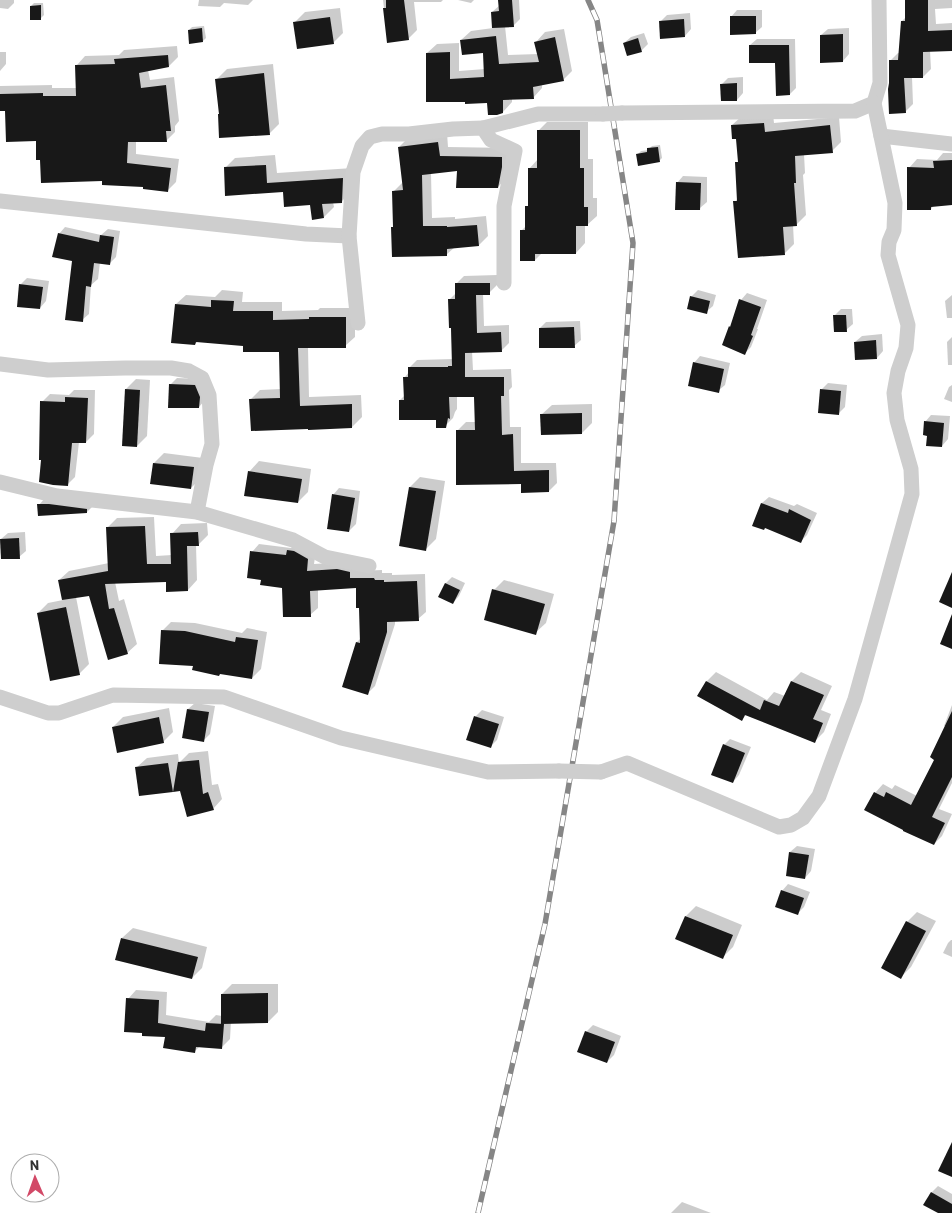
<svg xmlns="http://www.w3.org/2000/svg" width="952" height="1213" font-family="Barlow,sans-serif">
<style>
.shadow{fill:#0003}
.building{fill:#181818}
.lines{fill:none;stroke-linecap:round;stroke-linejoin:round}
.street{stroke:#cecece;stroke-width:15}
.rail-casing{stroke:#868686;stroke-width:5.5}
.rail{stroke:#fff;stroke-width:4;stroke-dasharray:11;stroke-linecap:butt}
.street-bridge{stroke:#cecece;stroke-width:15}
</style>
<rect width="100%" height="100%" fill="#fff"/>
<g class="shadow">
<path d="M 0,0 L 14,0 L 14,3 L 8,9 L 0,8 Z"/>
<path d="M 199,0 L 253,0 L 248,5 L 224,3 L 220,7 L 198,6 Z"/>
<path d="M 383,0 L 443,0 L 441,2 L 414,2 L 417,30 L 408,39 L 388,41 Z"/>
<path d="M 458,0 L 474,0 L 471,3 Z"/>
<path d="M 499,0 L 519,0 L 520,19 L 513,26 L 505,26 L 508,55 L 538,54 L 536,42 L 545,32 L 564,29 L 572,71 L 563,80 L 542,84 L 542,88 L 533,98 L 512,99 L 512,102 L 503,112 L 488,101 L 466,103 L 427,53 L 437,44 L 459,43 L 459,71 L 485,69 L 484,52 L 461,40 L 471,31 L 493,28 L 492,12 L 500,5 Z"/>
<path d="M 906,0 L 952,0 L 952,8 L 935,9 L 936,24 L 952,23 L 952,49 L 930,50 L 931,69 L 923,77 L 912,77 L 913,104 L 905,112 L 890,61 L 898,53 L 900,53 L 902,21 L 906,17 Z"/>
<path d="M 34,3 L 43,3 L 44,15 L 41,18 L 31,6 Z"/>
<path d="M 340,8 L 343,33 L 333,43 L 295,22 L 305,12 Z"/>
<path d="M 737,10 L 762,10 L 762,27 L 755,33 L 731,17 Z"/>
<path d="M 690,13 L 691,29 L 685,36 L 660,22 L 667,15 Z"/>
<path d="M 204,26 L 206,38 L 203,41 L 189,30 L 192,27 Z"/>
<path d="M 849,28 L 849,54 L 843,61 L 821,35 L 828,29 Z"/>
<path d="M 644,33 L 648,44 L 641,51 L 624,43 L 631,37 Z"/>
<path d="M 757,39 L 795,39 L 796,88 L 790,94 L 776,62 L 750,45 Z"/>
<path d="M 177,46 L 178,57 L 169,66 L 148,70 L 150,80 L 174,77 L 179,121 L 175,126 L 175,132 L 166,141 L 136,141 L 136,154 L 179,159 L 176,182 L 167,191 L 145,186 L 104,180 L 41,159 L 37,139 L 6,109 L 0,110 L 0,86 L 52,85 L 52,88 L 77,88 L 77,65 L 85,56 L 119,55 L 124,50 Z"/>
<path d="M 0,52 L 6,52 L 6,64 L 0,71 Z"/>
<path d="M 273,64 L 279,124 L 269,134 L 219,115 L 217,79 L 227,69 Z"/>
<path d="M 743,77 L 743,93 L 737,100 L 722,84 L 728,78 Z"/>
<path d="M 773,114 L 774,123 L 839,117 L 841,142 L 832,151 L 804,154 L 805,173 L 803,175 L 806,215 L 797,224 L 793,225 L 794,244 L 785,253 L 735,202 L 738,198 L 736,163 L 739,161 L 737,138 L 732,125 L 742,116 Z"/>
<path d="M 547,122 L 588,122 L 588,159 L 593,159 L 593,198 L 597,198 L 597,216 L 587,225 L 585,225 L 585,243 L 576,253 L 542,253 L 535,260 L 521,231 L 527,225 L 527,207 L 529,204 L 529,169 L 538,159 L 538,131 Z"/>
<path d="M 447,133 L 448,147 L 511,148 L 507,177 L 498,187 L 458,170 L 431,173 L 432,218 L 455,217 L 455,219 L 486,216 L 488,236 L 479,245 L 455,247 L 446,255 L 395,226 L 394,191 L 403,182 L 399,147 L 408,138 Z"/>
<path d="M 660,145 L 662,158 L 659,161 L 638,154 L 641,151 L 649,150 L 649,149 L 652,146 Z"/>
<path d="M 943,153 L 952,153 L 952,204 L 934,205 L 931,209 L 909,168 L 917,159 L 937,160 Z"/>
<path d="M 275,155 L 277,173 L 353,168 L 351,192 L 341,202 L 333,202 L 334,207 L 324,217 L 311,204 L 284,191 L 225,168 L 235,158 Z"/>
<path d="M 683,176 L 707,177 L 707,202 L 700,208 L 677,183 Z"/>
<path d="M 65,227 L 101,235 L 108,229 L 120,231 L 116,257 L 109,264 L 100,262 L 98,279 L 91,285 L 89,314 L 82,320 L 73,260 L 59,234 Z"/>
<path d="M 497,275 L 497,285 L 489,293 L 483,293 L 484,326 L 509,325 L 509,343 L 501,351 L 472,351 L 473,370 L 511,369 L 512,387 L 509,390 L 510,427 L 521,427 L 521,463 L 556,463 L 557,483 L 549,491 L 522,483 L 458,430 L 466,422 L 476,422 L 475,395 L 457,396 L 457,409 L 455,412 L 453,418 L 445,426 L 437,418 L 400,400 L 405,395 L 405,377 L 409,372 L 409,368 L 417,360 L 453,359 L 449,300 L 456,293 L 456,284 L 464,276 Z"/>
<path d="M 27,278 L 49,281 L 46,301 L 40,308 L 21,284 Z"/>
<path d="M 222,290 L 243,292 L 242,302 L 282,302 L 282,311 L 318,310 L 320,308 L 355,308 L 355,337 L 345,346 L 308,347 L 309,397 L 361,395 L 362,417 L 352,427 L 250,400 L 260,390 L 281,389 L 280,351 L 244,345 L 198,341 L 195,344 L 176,304 L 186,295 L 215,297 Z"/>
<path d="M 698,290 L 716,295 L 713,306 L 706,312 L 691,297 Z"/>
<path d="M 747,293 L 767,300 L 757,329 L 758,329 L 751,347 L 745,353 L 732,325 L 741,300 Z"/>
<path d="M 952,295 L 952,318 L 947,318 L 945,301 Z"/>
<path d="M 841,309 L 852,309 L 853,324 L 846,330 L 834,316 Z"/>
<path d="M 580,321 L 581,340 L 574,346 L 540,328 L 546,322 Z"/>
<path d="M 882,334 L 883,351 L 877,358 L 855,342 L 862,336 Z"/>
<path d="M 952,337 L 952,365 L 948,365 L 947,342 Z"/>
<path d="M 700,356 L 730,363 L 725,385 L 718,391 L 694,363 Z"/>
<path d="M 177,378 L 201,379 L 205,400 L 199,407 L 170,385 Z"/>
<path d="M 136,379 L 150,380 L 147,436 L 137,446 L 126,389 Z"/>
<path d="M 828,383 L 847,385 L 845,407 L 839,413 L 821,390 Z"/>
<path d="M 952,385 L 952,402 L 944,399 L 949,387 Z"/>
<path d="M 74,390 L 95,390 L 94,434 L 86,442 L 79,442 L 75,477 L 67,485 L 42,459 L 42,402 L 50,394 L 69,395 Z"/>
<path d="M 592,404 L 592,423 L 582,433 L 541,415 L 552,405 Z"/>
<path d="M 931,415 L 950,416 L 948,439 L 942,446 L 928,434 L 925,422 Z"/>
<path d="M 164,453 L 203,458 L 201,478 L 191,488 L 152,483 L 154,463 Z"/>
<path d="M 259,461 L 311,469 L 308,492 L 298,502 L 249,472 Z"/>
<path d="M 420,477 L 445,481 L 436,539 L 426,549 L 410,487 Z"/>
<path d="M 339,488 L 360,491 L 356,524 L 349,531 L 333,495 Z"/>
<path d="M 769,497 L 794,506 L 797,504 L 817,513 L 807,535 L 800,542 L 766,526 L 754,525 L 762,503 Z"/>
<path d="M 45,498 L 93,506 L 87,512 L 39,505 Z"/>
<path d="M 154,517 L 156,556 L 172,555 L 172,534 L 181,524 L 207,523 L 208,535 L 198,545 L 196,545 L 197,580 L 188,590 L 167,581 L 115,582 L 119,601 L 124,599 L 137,644 L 127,653 L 89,594 L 76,597 L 89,664 L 79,674 L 38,613 L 48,603 L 63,600 L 59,580 L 69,571 L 109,563 L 107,528 L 117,518 Z"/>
<path d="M 25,532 L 26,551 L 19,557 L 1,539 L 8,533 Z"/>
<path d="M 296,543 L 316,551 L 314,564 L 346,562 L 358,571 L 382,570 L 382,573 L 392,573 L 392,575 L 425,574 L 426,612 L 418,619 L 395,620 L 395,624 L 375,686 L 367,694 L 357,642 L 361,638 L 360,607 L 357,587 L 318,589 L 318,608 L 310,615 L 283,586 L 262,578 L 252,552 L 259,544 L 291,548 Z"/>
<path d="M 452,577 L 465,583 L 459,596 L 453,603 L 439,597 L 446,583 Z"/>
<path d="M 504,580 L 554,594 L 546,623 L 535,633 L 494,590 Z"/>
<path d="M 171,622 L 195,623 L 242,633 L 247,628 L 267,632 L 261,669 L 252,678 L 195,665 L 162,631 Z"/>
<path d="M 716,672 L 767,700 L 774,692 L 785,696 L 792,681 L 801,672 L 832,686 L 821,710 L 831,714 L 824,732 L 815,741 L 746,715 L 742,719 L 699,696 L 707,681 Z"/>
<path d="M 195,703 L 215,706 L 210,734 L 204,740 L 184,737 L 188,709 Z"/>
<path d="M 952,705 L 952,783 L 939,809 L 952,814 L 942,836 L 934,844 L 875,793 L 883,784 L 892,789 L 895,785 L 917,796 L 936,759 L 946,726 L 944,726 Z"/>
<path d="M 169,708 L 173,732 L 163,742 L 113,727 L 123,717 Z"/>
<path d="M 482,710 L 504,717 L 497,740 L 490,747 L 468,740 L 476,716 Z"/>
<path d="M 730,739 L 751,747 L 739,775 L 733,782 L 724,745 Z"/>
<path d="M 208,751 L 212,785 L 218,784 L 222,799 L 213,809 L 181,790 L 175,788 L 173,791 L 136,768 L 147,758 L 178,754 L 179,763 L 189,753 Z"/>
<path d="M 797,846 L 815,849 L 811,871 L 805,878 L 790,852 Z"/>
<path d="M 788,884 L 810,892 L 804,907 L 798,913 L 782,891 Z"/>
<path d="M 696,906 L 742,925 L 733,947 L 723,957 L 686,916 Z"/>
<path d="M 917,912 L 936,921 L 911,967 L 901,977 L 907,922 Z"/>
<path d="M 133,928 L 207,947 L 202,968 L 192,978 L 122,938 Z"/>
<path d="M 951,940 L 952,940 L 952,957 L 943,953 L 948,943 Z"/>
<path d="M 232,984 L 278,984 L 278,1012 L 268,1022 L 231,1022 L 230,1039 L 221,1048 L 200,1046 L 194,1052 L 166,1036 L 128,999 L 136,990 L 167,992 L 166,1015 L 209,1022 L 216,1015 L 222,1016 L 222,994 Z"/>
<path d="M 593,1025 L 621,1036 L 614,1055 L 607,1062 L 586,1032 Z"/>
<path d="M 938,1186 L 952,1194 L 952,1213 L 940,1213 L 932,1192 Z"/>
<path d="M 682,1202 L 711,1213 L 671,1213 Z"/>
</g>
<g class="building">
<path d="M 386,0 L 404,0 L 409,40 L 387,43 L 383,8 L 386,8 Z"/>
<path d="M 498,0 L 512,0 L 514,27 L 492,28 L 491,12 L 499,11 Z"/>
<path d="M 905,0 L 928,0 L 928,31 L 952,30 L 952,51 L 923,52 L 923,78 L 904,78 L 906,113 L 889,114 L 888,89 L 889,83 L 889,60 L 898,60 L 901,21 L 905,21 Z"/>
<path d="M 41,5 L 41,20 L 30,20 L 30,6 Z"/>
<path d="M 730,16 L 756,16 L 756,34 L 730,35 Z"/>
<path d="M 330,17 L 334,44 L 297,49 L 293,22 Z"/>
<path d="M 684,19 L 685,37 L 660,39 L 659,21 Z"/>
<path d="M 202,28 L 203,42 L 189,44 L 188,30 Z"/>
<path d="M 843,34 L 843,62 L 820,63 L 820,35 Z"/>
<path d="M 496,36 L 499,64 L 539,62 L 534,42 L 555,37 L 564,81 L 533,87 L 534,99 L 503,100 L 503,113 L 497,115 L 488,115 L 487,103 L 465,104 L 465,102 L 426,102 L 426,53 L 450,52 L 450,79 L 484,77 L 483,53 L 462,55 L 460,40 Z"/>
<path d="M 638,38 L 642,52 L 627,56 L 623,43 Z"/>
<path d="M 749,45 L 789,45 L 790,95 L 776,96 L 775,63 L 749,63 Z"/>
<path d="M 168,55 L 169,67 L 139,73 L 141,88 L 166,85 L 171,131 L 166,131 L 167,142 L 128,142 L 127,163 L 171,168 L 168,192 L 143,189 L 143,187 L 102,185 L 102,181 L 41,183 L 40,160 L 36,160 L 36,141 L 6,142 L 5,111 L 0,111 L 0,94 L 43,93 L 43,96 L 76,96 L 75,65 L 115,64 L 114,59 Z"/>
<path d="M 264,73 L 270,135 L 219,138 L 218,114 L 219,114 L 215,79 Z"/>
<path d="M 737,83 L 737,101 L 721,101 L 720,84 Z"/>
<path d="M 764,123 L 765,132 L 830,125 L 833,153 L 795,156 L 796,183 L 794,183 L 797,226 L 783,227 L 785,255 L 738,258 L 733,201 L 737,201 L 735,162 L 738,162 L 736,139 L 732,139 L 731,125 Z"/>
<path d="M 537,130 L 580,130 L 580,168 L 584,168 L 584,207 L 588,207 L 588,226 L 576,226 L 576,254 L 535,254 L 535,261 L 520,261 L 520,230 L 525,230 L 525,206 L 528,206 L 528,168 L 537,168 Z"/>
<path d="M 438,142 L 440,156 L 502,157 L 502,167 L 498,188 L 456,188 L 457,171 L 422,175 L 423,226 L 447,226 L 447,227 L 477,225 L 479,246 L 447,249 L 447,256 L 392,257 L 391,227 L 393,227 L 392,191 L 403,190 L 398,147 Z"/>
<path d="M 658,147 L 660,162 L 638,166 L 636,154 L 647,152 L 647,148 Z"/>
<path d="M 952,160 L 952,205 L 931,207 L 931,210 L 907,210 L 907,167 L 934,168 L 933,161 Z"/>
<path d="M 266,165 L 267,183 L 343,178 L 342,203 L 322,204 L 324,218 L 312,220 L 310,205 L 284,207 L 283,192 L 225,196 L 224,167 Z"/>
<path d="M 676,182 L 701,183 L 700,210 L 675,210 Z"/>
<path d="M 58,233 L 99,242 L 100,235 L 114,237 L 110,265 L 94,263 L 91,287 L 86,286 L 83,322 L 65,320 L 72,261 L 52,257 Z"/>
<path d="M 455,283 L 490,283 L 490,295 L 476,295 L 477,333 L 501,332 L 502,352 L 465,353 L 465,377 L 504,377 L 504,396 L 501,396 L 502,435 L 513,434 L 514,471 L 549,470 L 549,492 L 521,493 L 521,484 L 456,485 L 456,430 L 475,430 L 474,397 L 449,397 L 450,419 L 448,418 L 446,428 L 436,428 L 436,420 L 399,420 L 399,400 L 404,400 L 403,377 L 408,377 L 408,367 L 448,367 L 448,366 L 452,366 L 451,328 L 449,328 L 448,299 L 455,299 Z"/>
<path d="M 19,284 L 43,287 L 40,309 L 17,307 Z"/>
<path d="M 690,296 L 710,301 L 707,314 L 687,309 Z"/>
<path d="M 739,299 L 761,307 L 751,335 L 753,336 L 745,355 L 722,345 L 729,326 L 730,327 Z"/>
<path d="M 211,300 L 234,301 L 233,311 L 273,311 L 273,320 L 309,319 L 309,317 L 346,317 L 346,348 L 298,348 L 300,406 L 352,404 L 352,428 L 308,430 L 308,429 L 251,431 L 249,399 L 280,398 L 279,352 L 243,352 L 243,346 L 196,342 L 195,345 L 171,343 L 175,304 L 211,307 Z"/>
<path d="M 833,315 L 846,315 L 847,332 L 834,332 Z"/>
<path d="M 574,327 L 575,348 L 539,348 L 539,328 Z"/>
<path d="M 876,340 L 877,359 L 855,360 L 854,342 Z"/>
<path d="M 693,362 L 724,369 L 719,393 L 688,386 Z"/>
<path d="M 169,384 L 195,385 L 200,397 L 199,408 L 168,408 Z"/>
<path d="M 125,389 L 140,390 L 137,447 L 122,446 Z"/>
<path d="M 820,389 L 841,391 L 839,415 L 818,413 Z"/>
<path d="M 65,397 L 88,398 L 86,443 L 72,443 L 68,486 L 53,485 L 39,482 L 41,460 L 39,460 L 40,401 L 65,402 Z"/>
<path d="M 582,413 L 582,434 L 541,435 L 540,414 Z"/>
<path d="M 924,421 L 944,423 L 942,447 L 926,446 L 927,436 L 923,435 Z"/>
<path d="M 153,463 L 194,467 L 191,489 L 150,484 Z"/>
<path d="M 248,471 L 302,479 L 298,503 L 244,496 Z"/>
<path d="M 409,487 L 436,491 L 426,551 L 399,546 Z"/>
<path d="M 332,494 L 355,498 L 349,532 L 327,529 Z"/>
<path d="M 761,503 L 788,513 L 789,509 L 811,520 L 801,543 L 765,528 L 764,530 L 752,526 Z"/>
<path d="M 37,504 L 49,504 L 87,509 L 87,513 L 38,516 Z"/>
<path d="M 145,526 L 147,564 L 171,564 L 170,533 L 198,532 L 199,546 L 187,546 L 188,591 L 166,592 L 166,582 L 105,584 L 109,609 L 114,608 L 128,654 L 108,660 L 89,596 L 62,600 L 58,580 L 108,571 L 106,527 Z"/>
<path d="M 19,538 L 20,559 L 1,559 L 0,539 Z"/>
<path d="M 287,550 L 294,551 L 308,559 L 307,571 L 337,569 L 350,572 L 350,578 L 374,578 L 375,580 L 384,580 L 384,582 L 417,581 L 419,621 L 387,622 L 387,632 L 368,695 L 342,687 L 356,642 L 360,643 L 359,608 L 356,608 L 356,588 L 310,591 L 311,617 L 283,617 L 282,588 L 260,585 L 261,580 L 247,578 L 250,551 L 286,555 Z"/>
<path d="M 952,572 L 952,608 L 939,602 Z"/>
<path d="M 445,583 L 460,590 L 453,604 L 438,597 Z"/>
<path d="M 492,589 L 545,604 L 536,635 L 484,620 Z"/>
<path d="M 66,607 L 80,675 L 50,681 L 37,613 Z"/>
<path d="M 952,614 L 952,649 L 940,644 Z"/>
<path d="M 161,630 L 185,631 L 235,642 L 236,637 L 258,640 L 252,679 L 220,674 L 219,676 L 192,670 L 193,666 L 159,664 Z"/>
<path d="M 706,681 L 760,710 L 764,700 L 779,706 L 791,681 L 824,695 L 813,719 L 823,723 L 815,743 L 745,715 L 742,721 L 697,696 Z"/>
<path d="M 187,709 L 209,712 L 204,742 L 182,738 Z"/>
<path d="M 952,711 L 952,777 L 932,817 L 945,823 L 934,845 L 903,831 L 903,830 L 864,810 L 874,792 L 884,797 L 886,792 L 911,805 L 934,760 L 930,757 Z"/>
<path d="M 474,716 L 499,724 L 491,748 L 466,740 Z"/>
<path d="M 159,717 L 164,743 L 117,753 L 112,727 Z"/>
<path d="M 723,744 L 745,753 L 733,783 L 711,775 Z"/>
<path d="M 199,760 L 203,794 L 208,792 L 214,810 L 187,817 L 180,791 L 173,792 L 178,762 Z"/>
<path d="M 168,763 L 173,792 L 139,796 L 135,767 Z"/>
<path d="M 789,852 L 809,855 L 805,879 L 786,876 Z"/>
<path d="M 781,890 L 804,898 L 798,915 L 775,907 Z"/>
<path d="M 685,916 L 733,935 L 723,959 L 675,939 Z"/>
<path d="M 906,921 L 926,931 L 901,979 L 881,968 Z"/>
<path d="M 121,938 L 198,957 L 192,979 L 115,960 Z"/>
<path d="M 268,993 L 268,1023 L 221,1024 L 221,994 Z"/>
<path d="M 126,998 L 159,1000 L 158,1023 L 205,1031 L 206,1023 L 224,1024 L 222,1049 L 196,1047 L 195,1053 L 163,1048 L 165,1037 L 142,1036 L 142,1033 L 124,1032 Z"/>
<path d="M 585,1031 L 615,1042 L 607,1063 L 577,1052 Z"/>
<path d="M 952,1142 L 952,1177 L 938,1171 Z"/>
<path d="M 931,1192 L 952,1204 L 952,1213 L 938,1213 L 923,1205 Z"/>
</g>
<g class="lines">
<g class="street">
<path d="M 622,113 L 855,111 L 874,103 L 880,83 L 879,0"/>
<path d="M 483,128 L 538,114 L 603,114"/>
<path d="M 881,136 L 952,144"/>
<path d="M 0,201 L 306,234 L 349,236"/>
<path d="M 358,323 L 349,236 L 353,172 L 362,146 L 370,137 L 382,134 L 409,134 L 453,129 L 483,128 L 491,140 L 515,151 L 504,206 L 504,283"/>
<path d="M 0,364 L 48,370 L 125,368 L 171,368 L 189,371 L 202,378 L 209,395 L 212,444 L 206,465 L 197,512"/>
<path d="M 0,482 L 57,496 L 197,512 L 293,540 L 325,557 L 369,566"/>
<path d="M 0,697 L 48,713 L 59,713 L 113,695 L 224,697 L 341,738 L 488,772 L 559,771"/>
<path d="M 601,772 L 627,763 L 779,827 L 791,825 L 803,818 L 819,796 L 855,699 L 912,494 L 911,469 L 897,420 L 894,393 L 898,371 L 906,348 L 908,325 L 888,255 L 889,242 L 894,230 L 895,203 L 874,103"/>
</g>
<g class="rail-casing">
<path id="rail" d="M 478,1213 L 545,924 L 614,521 L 633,243 L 597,20 L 588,0"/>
</g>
<use href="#rail" class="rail"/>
<g class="street-bridge">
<path d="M 603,114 L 622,113"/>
<path d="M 559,771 L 601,772"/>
</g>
</g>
<g transform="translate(35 1178) rotate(358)"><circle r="24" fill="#ffffff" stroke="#adadad"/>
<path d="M0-4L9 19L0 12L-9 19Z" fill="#d24967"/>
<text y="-8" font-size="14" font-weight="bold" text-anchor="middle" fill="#313131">N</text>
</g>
</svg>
